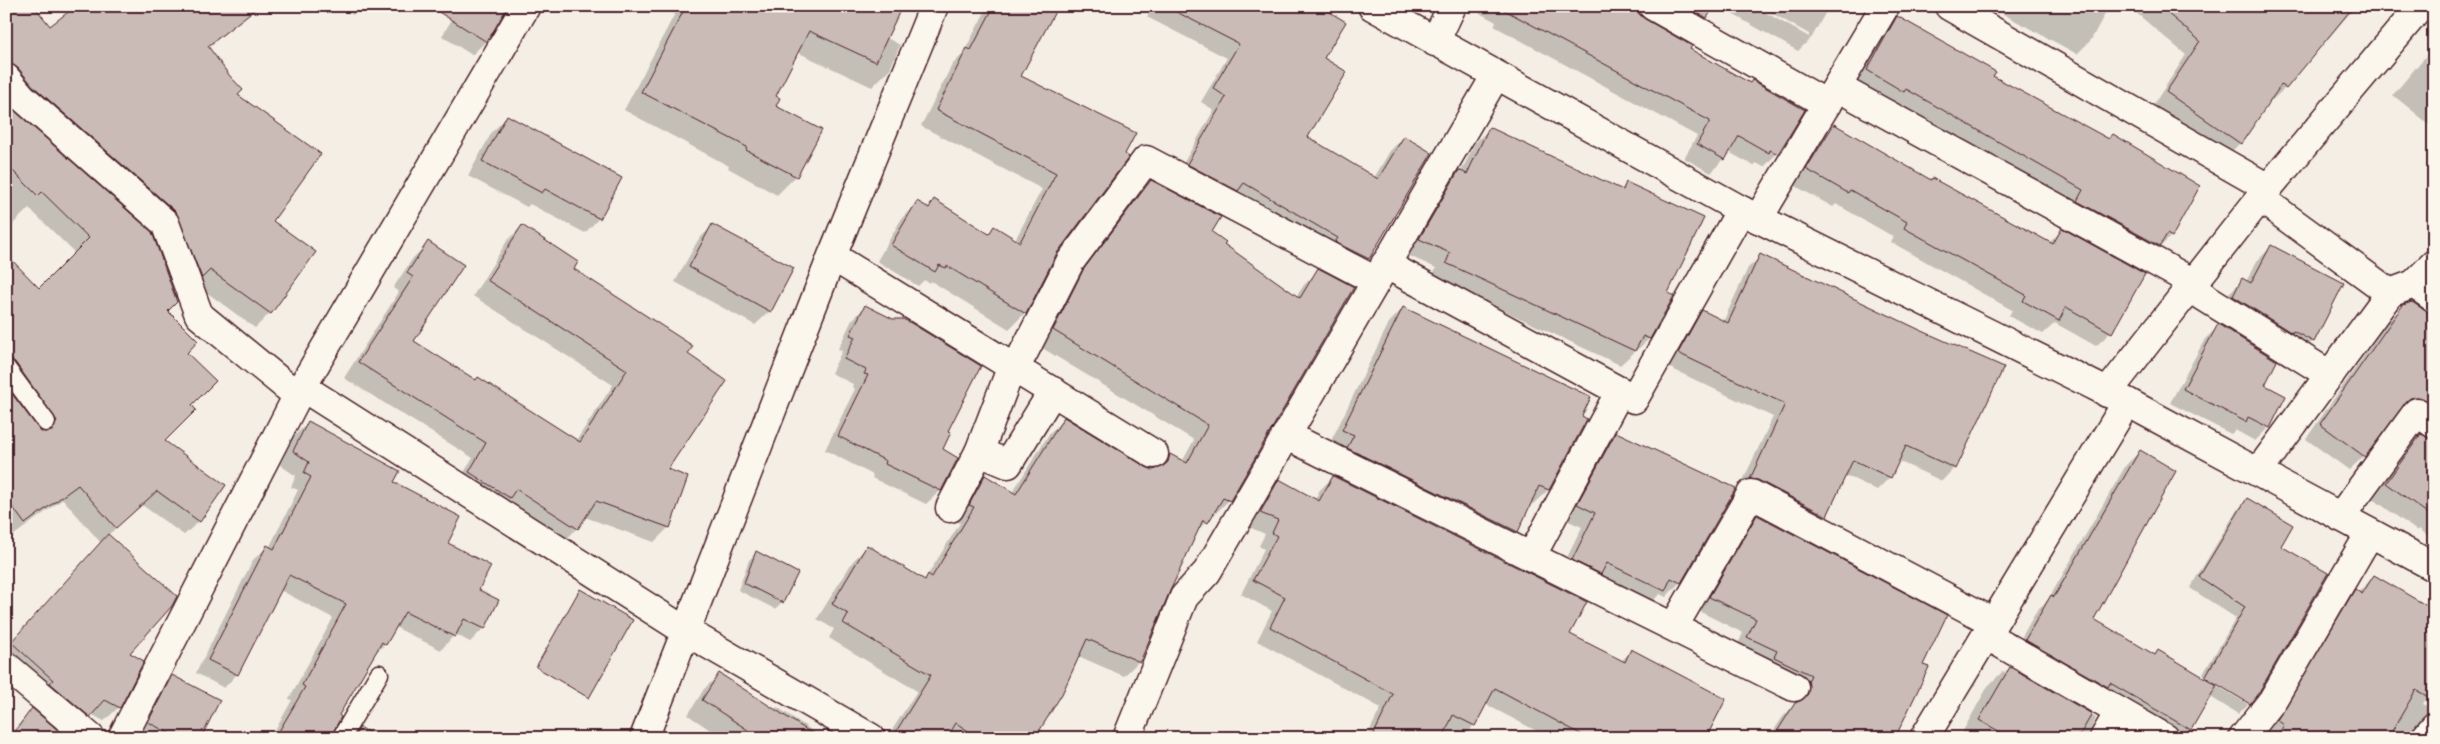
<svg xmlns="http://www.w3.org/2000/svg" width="2440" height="744" font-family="Delius,sans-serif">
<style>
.shadow{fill:#0003}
.building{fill:#cabbb6;stroke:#4a1f2b}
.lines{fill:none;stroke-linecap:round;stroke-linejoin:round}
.lane-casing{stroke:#4a1f2b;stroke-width:21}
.street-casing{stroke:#4a1f2b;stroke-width:31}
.lane{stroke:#fbf7ec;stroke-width:18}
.street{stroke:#fbf7ec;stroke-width:28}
</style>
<rect width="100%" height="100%" fill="#f4eee4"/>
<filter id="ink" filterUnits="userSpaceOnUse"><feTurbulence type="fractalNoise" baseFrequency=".02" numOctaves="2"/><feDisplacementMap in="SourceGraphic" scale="10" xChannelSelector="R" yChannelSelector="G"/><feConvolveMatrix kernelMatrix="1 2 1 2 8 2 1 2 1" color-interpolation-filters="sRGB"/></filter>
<g filter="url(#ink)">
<g class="shadow">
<path d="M 6,6 L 50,28 L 241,19 L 208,48 L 236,95 L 272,221 L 270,313 L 255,328 L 194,283 L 161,226 L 6,86 Z"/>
<path d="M 342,6 L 361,6 L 353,15 Z"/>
<path d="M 460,6 L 486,41 L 472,55 L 442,36 Z"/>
<path d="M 679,6 L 827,6 L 900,45 L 890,69 L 872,87 L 797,52 L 775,96 L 775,106 L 820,130 L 796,176 L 777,195 L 728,168 L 729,166 L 624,110 Z"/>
<path d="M 988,6 L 1057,6 L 1020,77 L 1134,134 L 1055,254 L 1025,313 L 1009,329 L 931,281 L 929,283 L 924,280 L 918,286 L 877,261 L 902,218 L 917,202 L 927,208 L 935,201 L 988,234 L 994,227 L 1015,240 L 1042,189 L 921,126 L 952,65 L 963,54 Z"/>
<path d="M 1153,6 L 1317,6 L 1322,59 L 1306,137 L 1374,178 L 1390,151 L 1404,137 L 1431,154 L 1368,259 L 1354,272 L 1175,178 L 1214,110 L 1201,102 L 1227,58 L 1147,17 Z"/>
<path d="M 1467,6 L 1636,6 L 1638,14 L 1645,21 L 1688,50 L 1777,153 L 1764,167 L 1756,163 L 1754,166 L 1729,152 L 1711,173 L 1684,158 L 1697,136 L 1494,26 L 1496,22 Z"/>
<path d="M 1647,6 L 1712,6 L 1706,18 L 1692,32 Z"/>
<path d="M 1718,6 L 1754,6 L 1809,37 L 1809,34 L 1759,6 L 1829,6 L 1812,37 L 1798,51 Z"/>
<path d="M 1993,6 L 2109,6 L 2091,40 L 2077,54 L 1992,8 Z"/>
<path d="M 2128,6 L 2356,6 L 2285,88 L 2270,102 L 2269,101 L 2240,143 L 2226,157 L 2152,107 L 2186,55 Z"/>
<path d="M 1897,18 L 1992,77 L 2171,236 L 2156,251 L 1853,85 L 1883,33 Z"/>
<path d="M 2434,46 L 2434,123 L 2430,125 L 2393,95 Z"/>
<path d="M 6,104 L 167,311 L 185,353 L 190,405 L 163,441 L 199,521 L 184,535 L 142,505 L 108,535 L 128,654 L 119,707 L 104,721 L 91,714 L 75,731 L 6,665 L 6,648 L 101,543 L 63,499 L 10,538 L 6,533 L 6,256 L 39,290 L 75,253 L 29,208 L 6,231 Z"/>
<path d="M 507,117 L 599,218 L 585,233 L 530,204 L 527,207 L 468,176 L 492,132 Z"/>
<path d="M 1834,126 L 1931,181 L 2049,243 L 2062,230 L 2111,332 L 2096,346 L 2055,323 L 2043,334 L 2009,316 L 2012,310 L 1891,242 L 1894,237 L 1836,204 L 1833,207 L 1792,184 L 1820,140 Z"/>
<path d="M 1489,129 L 1620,190 L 1627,183 L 1666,294 L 1672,297 L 1649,339 L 1620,365 L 1432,277 L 1436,268 L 1405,254 L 1445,186 L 1459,171 L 1461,172 L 1475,143 Z"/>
<path d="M 1151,182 L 1223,245 L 1296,297 L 1304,285 L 1319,270 L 1229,500 L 1214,515 L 1212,514 L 1195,534 L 1139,661 L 1124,676 L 1078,656 L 1039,729 L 1053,738 L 887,738 L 917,691 L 829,638 L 834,629 L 817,619 L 853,561 L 868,546 L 924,581 L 960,523 L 955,520 L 970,491 L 985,476 L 1012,493 L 1049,434 L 1064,419 L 1146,469 L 1155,471 L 1170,456 L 1182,462 L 1194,440 L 1039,346 L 1069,287 L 1136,197 Z"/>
<path d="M 713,225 L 770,311 L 755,325 L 675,282 L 698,240 Z"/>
<path d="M 522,226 L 572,270 L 686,355 L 666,470 L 669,527 L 654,542 L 585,517 L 577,528 L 563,543 L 455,487 L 473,458 L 344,378 L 399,292 L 393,288 L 413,258 L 428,243 L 413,342 L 576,441 L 613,385 L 473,296 L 507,241 Z"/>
<path d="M 2271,247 L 2313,341 L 2299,356 L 2219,311 L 2228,294 L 2243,280 L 2246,282 L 2257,261 Z"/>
<path d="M 1761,256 L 1954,468 L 1942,481 L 1898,461 L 1890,477 L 1877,490 L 1845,475 L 1826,516 L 1813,528 L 1738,491 L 1773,417 L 1666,366 L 1690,324 L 1703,312 L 1723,322 L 1748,268 Z"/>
<path d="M 2404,306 L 2434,318 L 2434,432 L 2403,411 L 2398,411 L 2364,456 L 2349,470 L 2306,439 L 2388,321 Z"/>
<path d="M 865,307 L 947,432 L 941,449 L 956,459 L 940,491 L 926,504 L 872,478 L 873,475 L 825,450 L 855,389 L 852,387 L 853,384 L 831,373 L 842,351 L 838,349 L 852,320 Z"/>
<path d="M 1403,308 L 1586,419 L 1548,490 L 1533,504 L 1530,503 L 1517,532 L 1502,546 L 1329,445 L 1389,323 Z"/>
<path d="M 2219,326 L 2263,385 L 2269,427 L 2255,441 L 2235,430 L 2231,434 L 2170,403 L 2205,339 Z"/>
<path d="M 308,423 L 392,482 L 447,543 L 477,590 L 484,628 L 470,642 L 455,634 L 441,650 L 395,627 L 385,644 L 372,656 L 337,716 L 329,738 L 271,738 L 292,700 L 289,699 L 333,618 L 280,590 L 237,674 L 224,688 L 196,673 L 253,560 L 267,547 L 269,548 L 298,490 L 291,487 L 296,476 L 280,465 L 294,436 Z"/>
<path d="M 1616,433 L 1680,582 L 1666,597 L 1660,594 L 1649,604 L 1559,574 L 1582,527 L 1564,519 L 1602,448 Z"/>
<path d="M 2421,435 L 2434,441 L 2434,540 L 2419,529 L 2417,531 L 2372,498 L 2406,450 Z"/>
<path d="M 2140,451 L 2093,620 L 2154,655 L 2158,651 L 2248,704 L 2238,714 L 2209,696 L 2190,729 L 2181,738 L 2166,738 L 2012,654 L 2037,610 L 2048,600 L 2126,465 Z"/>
<path d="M 1333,477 L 1569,634 L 1621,661 L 1632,651 L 1705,738 L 1550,738 L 1485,704 L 1466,738 L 1366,738 L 1381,708 L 1257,641 L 1272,611 L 1241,594 L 1264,549 L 1259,546 L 1265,534 L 1247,526 L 1266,494 L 1279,481 L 1315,500 L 1319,491 Z"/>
<path d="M 2248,499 L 2279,546 L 2249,702 L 2203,674 L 2236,618 L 2190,588 L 2237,510 Z"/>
<path d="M 1757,516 L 1921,665 L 1894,738 L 1769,738 L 1782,718 L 1796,703 L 1795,696 L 1735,651 L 1743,633 L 1697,610 L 1744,530 Z"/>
<path d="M 756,553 L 782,602 L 775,609 L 738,590 L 749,560 Z"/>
<path d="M 2374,576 L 2433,687 L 2423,704 L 2434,710 L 2434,734 L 2421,725 L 2414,726 L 2409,738 L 2269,738 L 2264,735 L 2341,605 L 2355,591 L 2358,593 Z"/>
<path d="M 2010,668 L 2096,718 L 2087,738 L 1959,738 L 1988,686 L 2002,672 L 2005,673 Z"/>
<path d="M 719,675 L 774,710 L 777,707 L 817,734 L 816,738 L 722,738 L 688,715 L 704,689 Z"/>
<path d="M 172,677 L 199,738 L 135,738 L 157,692 Z"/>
<path d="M 32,710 L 65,738 L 6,738 L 6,733 L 9,735 Z"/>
<path d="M 2125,735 L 2131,738 L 2122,738 Z"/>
</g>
<g class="building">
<path d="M 6,6 L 34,6 L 50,26 L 76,6 L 259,6 L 208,46 L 229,75 L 243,90 L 238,95 L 321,154 L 273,221 L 316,252 L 271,314 L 210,270 L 202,278 L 175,211 L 33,86 L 18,68 L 6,63 Z"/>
<path d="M 429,6 L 508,6 L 487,42 Z"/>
<path d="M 686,6 L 902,6 L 876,62 L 809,31 L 776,96 L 780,98 L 776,106 L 822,130 L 797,177 L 746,150 L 747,147 L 641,92 Z"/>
<path d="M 994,6 L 1058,6 L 1021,76 L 1136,133 L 1125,154 L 1129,157 L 1057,253 L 1026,314 L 947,266 L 946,268 L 939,265 L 935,272 L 891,245 L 917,201 L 929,208 L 934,199 L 989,234 L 994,226 L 1020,242 L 1056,173 L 936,110 L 967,48 L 971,50 Z"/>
<path d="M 1165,6 L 1320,6 L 1346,22 L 1324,58 L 1347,72 L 1308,137 L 1378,179 L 1404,136 L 1432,153 L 1369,259 L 1335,242 L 1338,238 L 1244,183 L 1238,191 L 1187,164 L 1226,97 L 1213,88 L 1239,44 Z"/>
<path d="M 1497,6 L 1637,6 L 1639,14 L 1645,19 L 1692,46 L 1690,49 L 1750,83 L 1752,80 L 1805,110 L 1778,154 L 1770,150 L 1769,153 L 1739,136 L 1725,160 L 1697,144 L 1710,121 Z"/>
<path d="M 1685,6 L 1714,6 L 1707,18 Z"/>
<path d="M 2159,6 L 2354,6 L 2286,89 L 2281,85 L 2241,144 L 2166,92 L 2200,41 Z"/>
<path d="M 1897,16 L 1996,72 L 1993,76 L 2109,139 L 2113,134 L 2200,186 L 2172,237 L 2167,234 L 2160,246 L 2077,201 L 2083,190 L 1906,89 L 1904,92 L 1867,70 Z"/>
<path d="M 6,103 L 152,232 L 177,302 L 168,311 L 198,341 L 187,353 L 216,381 L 192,405 L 196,410 L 165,441 L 226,485 L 200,522 L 157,491 L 116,528 L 78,485 L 25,524 L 6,498 L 6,386 L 41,432 L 52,431 L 57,421 L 15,362 L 6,358 L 6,254 L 39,288 L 89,238 L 42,192 L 38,196 L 6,164 Z"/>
<path d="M 507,115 L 622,178 L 600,219 L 545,189 L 542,193 L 482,161 Z"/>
<path d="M 1834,124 L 1931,180 L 1932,178 L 2053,244 L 2062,228 L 2145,274 L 2112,333 L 2066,307 L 2059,321 L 2023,301 L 2026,295 L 1904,228 L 1907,222 L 1850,190 L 1848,193 L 1806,169 Z"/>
<path d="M 1489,127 L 1623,190 L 1626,182 L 1704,218 L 1668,293 L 1674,296 L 1650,339 L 1643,336 L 1635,351 L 1446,263 L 1450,253 L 1419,239 L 1459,170 L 1467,174 Z"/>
<path d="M 1151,180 L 1221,217 L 1212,232 L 1226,242 L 1224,244 L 1300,298 L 1318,268 L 1354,287 L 1230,501 L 1223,498 L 1208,523 L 1203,520 L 1170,591 L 1140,662 L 1087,639 L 1062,694 L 1035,738 L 979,738 L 956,723 L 947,738 L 892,738 L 931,675 L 843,623 L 848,614 L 832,604 L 867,545 L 925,580 L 928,574 L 932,577 L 974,507 L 969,505 L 985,475 L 1016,494 L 1064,417 L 1146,467 L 1153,470 L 1162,467 L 1168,462 L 1170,454 L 1187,463 L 1208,425 L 1053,330 L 1083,270 Z"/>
<path d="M 712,224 L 794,268 L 771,312 L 689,267 Z"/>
<path d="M 522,225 L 578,262 L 574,269 L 693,346 L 688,354 L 727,381 L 668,469 L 688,477 L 670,528 L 596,501 L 578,529 L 516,489 L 510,498 L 469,472 L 486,443 L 358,362 L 413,277 L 407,273 L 428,241 L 464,265 L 414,341 L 476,380 L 478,377 L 580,442 L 627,370 L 487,280 Z"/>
<path d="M 2271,245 L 2344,283 L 2314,342 L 2293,331 L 2292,333 L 2233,296 L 2242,278 L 2251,283 Z"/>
<path d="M 1760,254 L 1920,330 L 2004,367 L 1956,469 L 1906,446 L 1891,478 L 1853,460 L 1827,516 L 1758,480 L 1750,479 L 1785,404 L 1678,353 L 1702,310 L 1728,323 Z"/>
<path d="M 2412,302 L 2434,316 L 2434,405 L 2419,397 L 2410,398 L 2365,457 L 2320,424 L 2403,305 Z"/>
<path d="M 865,305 L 893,319 L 903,319 L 911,323 L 981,366 L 948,431 L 951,432 L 943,449 L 958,458 L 941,491 L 885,464 L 886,461 L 838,436 L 868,375 L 864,374 L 866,370 L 844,359 L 855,337 L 850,335 Z"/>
<path d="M 1403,307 L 1591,397 L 1582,416 L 1587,419 L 1549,490 L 1539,486 L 1518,532 L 1347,448 L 1354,435 L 1342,430 Z"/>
<path d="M 2218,324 L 2277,361 L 2265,385 L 2286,396 L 2270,428 L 2248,417 L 2246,422 L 2183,389 Z"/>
<path d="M 308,421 L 400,471 L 394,482 L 461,517 L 448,543 L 491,566 L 479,590 L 499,600 L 485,629 L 464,619 L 455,637 L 405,612 L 386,645 L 382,642 L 339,715 L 341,717 L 330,738 L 275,738 L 305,687 L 302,685 L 346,604 L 289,575 L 238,675 L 208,660 L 267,545 L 274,549 L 311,477 L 304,473 L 309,462 L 293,451 Z"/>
<path d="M 1616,432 L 1736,488 L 1681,583 L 1671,578 L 1665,591 L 1607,563 L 1601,574 L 1572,560 L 1595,513 L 1577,504 Z"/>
<path d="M 2421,434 L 2434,439 L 2434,518 L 2386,483 Z"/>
<path d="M 2140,450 L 2176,471 L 2094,619 L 2155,655 L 2158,650 L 2217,685 L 2191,730 L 2110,683 L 2108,687 L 2025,640 L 2051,595 L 2054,597 Z"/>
<path d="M 1333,476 L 1587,602 L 1570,634 L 1625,662 L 1631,649 L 1726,699 L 1706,738 L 1588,738 L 1495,688 L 1475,726 L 1453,715 L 1443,738 L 1372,738 L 1393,694 L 1270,627 L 1285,597 L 1253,580 L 1277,536 L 1272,533 L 1278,520 L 1260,513 L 1279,479 L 1319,501 Z"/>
<path d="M 2247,498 L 2293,525 L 2281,546 L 2328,573 L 2259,692 L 2250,704 L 2205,677 L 2245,607 L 2199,577 Z"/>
<path d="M 1757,515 L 1947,615 L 1923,665 L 1929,667 L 1895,738 L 1773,738 L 1795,703 L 1802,700 L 1808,694 L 1808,681 L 1811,675 L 1774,657 L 1777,651 L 1747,637 L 1756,619 L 1709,597 Z"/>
<path d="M 108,534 L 177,596 L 172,606 L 130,653 L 144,661 L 120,708 L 105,700 L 90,717 L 50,683 L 53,680 L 11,642 Z"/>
<path d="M 756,551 L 798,573 L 783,603 L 744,583 Z"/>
<path d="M 2374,575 L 2434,610 L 2434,700 L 2416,690 L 2388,738 L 2276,738 L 2284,725 L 2277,720 L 2355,589 L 2362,594 Z"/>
<path d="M 580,589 L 633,620 L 589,698 L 536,667 Z"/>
<path d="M 2010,667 L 2092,714 L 2078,738 L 2011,738 L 1979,720 Z"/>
<path d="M 719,673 L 819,738 L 760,738 L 702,700 Z"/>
<path d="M 172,675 L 220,700 L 201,738 L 178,738 L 148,722 Z"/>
<path d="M 32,708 L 67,738 L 10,738 Z"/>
<path d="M 360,727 L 378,738 L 354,738 Z"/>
</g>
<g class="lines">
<g class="lane-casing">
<g id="lane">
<path d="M 6,368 L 46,422"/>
<path d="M 341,738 L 379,674"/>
</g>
</g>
<g class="street-casing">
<g id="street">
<path d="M 1372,6 L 1741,210 L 2127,402 L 2434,567"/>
<path d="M 1653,6 L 1827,104"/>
<path d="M 1949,6 L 2268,188"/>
<path d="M 1435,42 L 1452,6"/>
<path d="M 6,78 L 22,97 L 165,223 L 199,315 L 298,396"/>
<path d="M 1837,87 L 2194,283"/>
<path d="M 2260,198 L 2390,293"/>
<path d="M 1758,219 L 1885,6"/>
<path d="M 832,256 L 1154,454"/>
<path d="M 1385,264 L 1634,399 L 1741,210"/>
<path d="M 2414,284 L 2434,298"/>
<path d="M 2190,288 L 2330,375"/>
<path d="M 302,387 L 687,632 L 871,738"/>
<path d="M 2107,393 L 2268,188 L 2421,6"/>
<path d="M 1286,435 L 1794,687"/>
<path d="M 979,452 L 1008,464 L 1053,391"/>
<path d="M 2258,472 L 2390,293 L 2414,284 L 2434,264"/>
<path d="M 950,508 L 979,452 L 1012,366 L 1023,354 L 1070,262 L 1146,160 L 1376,281"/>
<path d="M 2340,517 L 2417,412 L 2434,424"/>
<path d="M 1531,557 L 1620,391"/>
<path d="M 1674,626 L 1751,494 L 1993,622"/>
<path d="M 1986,635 L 2165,738"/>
<path d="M 6,666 L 91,738"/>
<path d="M 122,738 L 302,387 L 526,6"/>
<path d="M 644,738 L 832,256 L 934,6"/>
<path d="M 1127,738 L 1184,597 L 1207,572 L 1496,75"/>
<path d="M 1924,738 L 2127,402"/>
<path d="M 2104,738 L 2119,712"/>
<path d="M 2243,738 L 2272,701 L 2370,533"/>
<path d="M 2425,738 L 2434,727"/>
</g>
</g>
<use href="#lane" class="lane"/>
<use href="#street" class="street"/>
</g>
</g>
<rect width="2440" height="744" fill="none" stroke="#fbf7ec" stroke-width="25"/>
<rect x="12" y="12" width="2415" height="719" fill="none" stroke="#4a1f2b" stroke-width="2" filter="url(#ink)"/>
</svg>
